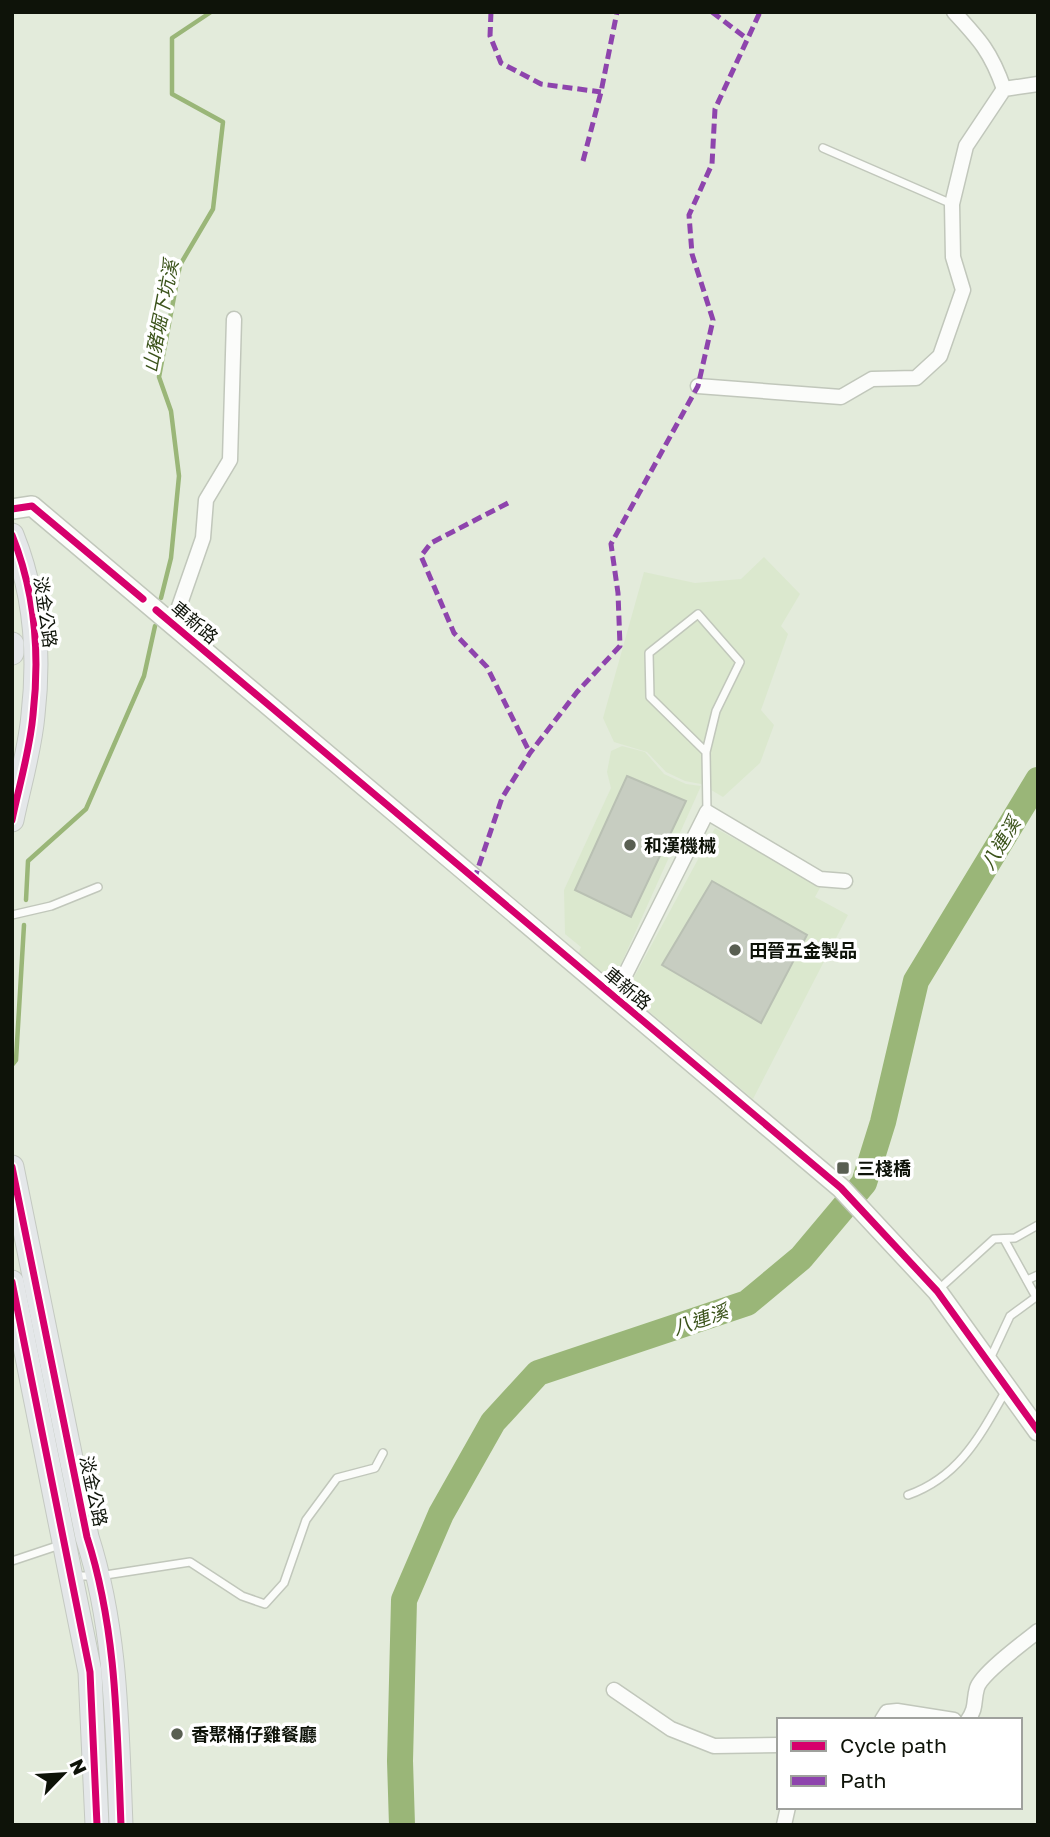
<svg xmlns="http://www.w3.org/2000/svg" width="1050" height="1837" font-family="'Golos Text','Noto Sans TC',sans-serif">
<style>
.built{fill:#dbe8ce}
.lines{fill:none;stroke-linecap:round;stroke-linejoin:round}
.stream{stroke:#9ab678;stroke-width:4.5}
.river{stroke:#9ab678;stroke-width:26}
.building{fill:#c7cdc1;stroke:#b9c0b3;stroke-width:2}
.lane-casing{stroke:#c1c7bb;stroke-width:10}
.street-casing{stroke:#c1c7bb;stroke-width:17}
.secondary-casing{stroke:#c1c7bb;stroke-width:22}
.primary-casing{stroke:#c4c9c1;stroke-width:25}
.lane{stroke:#fbfcfa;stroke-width:7}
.street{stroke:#fbfcfa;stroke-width:14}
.secondary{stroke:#fbfcfa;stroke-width:19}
.primary{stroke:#e4e7e9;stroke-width:23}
.quiet{stroke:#8e44ad;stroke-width:5;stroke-dasharray:10 5;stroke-linecap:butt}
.cycleway-casing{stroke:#fff;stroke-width:11}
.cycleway{stroke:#d6006c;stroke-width:7}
.poi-dot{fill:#595f52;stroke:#fff;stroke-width:2.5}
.labels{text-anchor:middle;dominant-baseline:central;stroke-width:7;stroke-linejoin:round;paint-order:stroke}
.street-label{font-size:18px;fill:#0e1309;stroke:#fff}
.poi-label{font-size:18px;font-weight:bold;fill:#0e1309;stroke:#fff;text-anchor:start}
.water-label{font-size:19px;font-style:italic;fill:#3b531a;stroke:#fff}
</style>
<rect width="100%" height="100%" fill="#e3ebdb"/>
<g class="built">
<path d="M 764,557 L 800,594 L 781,626 L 788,634 L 761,710 L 774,725 L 760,763 L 723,797 L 701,784 L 685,781 L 666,772 L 647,752 L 614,742 L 603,718 L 644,572 L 695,583 L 741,579 Z"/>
<path d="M 622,746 L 645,752 L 664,774 L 686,784 L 701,786 L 612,984 L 577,957 L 581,947 L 565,934 L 564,890 L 611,788 L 607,772 L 611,751 Z"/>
<path d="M 715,828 L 821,886 L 815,897 L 848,915 L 753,1099 L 626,992 Z"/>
</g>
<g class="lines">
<g class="stream">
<path d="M 161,598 L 171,558 L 179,476 L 171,411 L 159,377 L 180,265 L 213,209 L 223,122 L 172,94 L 172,38 L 211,12"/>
<path d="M 26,900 L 28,861 L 86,809 L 144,676 L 155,626"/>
<path d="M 12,1065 L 16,1060 L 24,925"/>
</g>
<path class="river" d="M 402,1825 L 400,1761 L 404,1600 L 441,1514 L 493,1422 L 538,1373 L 747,1303 L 801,1258 L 864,1183 L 883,1122 L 916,981 L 1038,780"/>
</g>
<g class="building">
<path d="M 627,776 L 686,801 L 631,917 L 575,890 Z"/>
<path d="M 712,881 L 807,935 L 761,1023 L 662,965 Z"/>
</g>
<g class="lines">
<g class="lane-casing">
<g id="lane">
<path d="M 823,148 L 952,204"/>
<path d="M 706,752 L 650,697 L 649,653 L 698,614 L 740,662 L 716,711 L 706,752 L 707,812"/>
<path d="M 12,915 L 51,906 L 98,887"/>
<path d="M 1027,1280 L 1038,1275"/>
<path d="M 939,1289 L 994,1239 L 1015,1238 L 1038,1225"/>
<path d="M 989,1361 L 1010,1316 L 1036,1297 L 1004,1239"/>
<path d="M 908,1495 C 959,1477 980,1436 1005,1392"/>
<path d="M 12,1561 L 63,1544"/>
<path d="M 75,1576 L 99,1576 L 190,1562 L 242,1596 L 265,1604 L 284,1583 L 306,1520 L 337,1478 L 375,1468 L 383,1453"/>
</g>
</g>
<g class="street-casing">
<g id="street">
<path d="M 954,12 C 980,40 991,52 1004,89"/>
<path d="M 698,386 L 841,397 L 872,379 L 916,378 L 940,356 L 963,290 L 953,257 L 952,204 L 966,146 L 1004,89 L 1038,84"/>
<path d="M 173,624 L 203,538 L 206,500 L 230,460 L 234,319"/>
<path d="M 614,997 L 707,812 L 820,879 L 845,881"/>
<path d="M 614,1690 L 671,1729 L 714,1746 L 779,1745"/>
<path d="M 882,1720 L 887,1712 L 897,1711 L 954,1720"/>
<path d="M 968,1720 C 977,1707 973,1702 977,1688 C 981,1674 1024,1642 1038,1631"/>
<path d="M 784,1825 L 788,1807"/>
</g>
</g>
<g class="secondary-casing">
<path id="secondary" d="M 12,509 L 32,506 L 841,1188 L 937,1291 L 1038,1431"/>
</g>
<g class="primary-casing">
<g id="primary">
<path d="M 12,535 C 35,592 40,654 33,715 C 30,750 19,786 12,820"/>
<path d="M 12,644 L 12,653"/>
<path d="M 12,1167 L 87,1537 C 117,1630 117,1728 121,1825"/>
<path d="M 12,1282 L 90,1672 L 97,1825"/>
</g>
</g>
<use href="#lane" class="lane"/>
<use href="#street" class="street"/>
<use href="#secondary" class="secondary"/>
<use href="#primary" class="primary"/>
<g class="quiet">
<path d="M 491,12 L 490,36 L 501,63 L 541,84 L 601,92"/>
<path d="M 712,12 L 746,38"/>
<path d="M 583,161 L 601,92 L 617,12"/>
<path d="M 508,503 L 431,543 L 421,556 L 454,633 L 487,667 L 530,753"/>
<path d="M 474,880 L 502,798 L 530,753 L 577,692 L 620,646 L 618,593 L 611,544 L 698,386 L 713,320 L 692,254 L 689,215 L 712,164 L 715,109 L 760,12"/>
</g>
<g class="cycleway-casing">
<g id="cycleway">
<path d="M 12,509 L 32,506 L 143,599"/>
<path d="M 12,535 C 35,592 40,654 33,715 C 30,750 19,786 12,820"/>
<path d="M 156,610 L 841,1188 L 937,1291 L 1038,1431"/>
<path d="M 12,1167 L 87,1537 C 117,1630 117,1728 121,1825"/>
<path d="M 12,1282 L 90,1672 L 97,1825"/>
</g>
</g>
<use href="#cycleway" class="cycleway"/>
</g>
<g class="poi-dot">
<circle cx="630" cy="845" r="7"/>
<circle cx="735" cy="950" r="7"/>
<rect x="836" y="1161" width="14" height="14" rx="3.5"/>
<circle cx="177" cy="1734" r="7"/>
</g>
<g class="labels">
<g class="street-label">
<text transform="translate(46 612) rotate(82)">淡金公路</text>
<text transform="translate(195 622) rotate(40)">車新路</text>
<text transform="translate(628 988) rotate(40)">車新路</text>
<text transform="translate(94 1491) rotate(78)">淡金公路</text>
</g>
<g class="poi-label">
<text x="644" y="845">和漢機械</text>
<text x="749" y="950">田晉五金製品</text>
<text x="857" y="1168">三棧橋</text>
<text x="191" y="1734">香聚桶仔雞餐廳</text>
</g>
<g class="water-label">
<text transform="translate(160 316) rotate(-79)">山豬堀下坑溪</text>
<text transform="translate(1000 843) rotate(-59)">八連溪</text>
<text transform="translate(700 1319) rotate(-19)">八連溪</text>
</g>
</g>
<rect width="1050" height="1837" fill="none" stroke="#0e1309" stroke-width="28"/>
<rect x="777" y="1718" width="245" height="91" fill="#ffffff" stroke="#9fa19d" stroke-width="2"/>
<rect x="791" y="1741" width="35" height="10" fill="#d6006c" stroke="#9fa19d" stroke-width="2"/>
<text x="840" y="1753" font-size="21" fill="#0e1309">Cycle path</text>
<rect x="791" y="1776" width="35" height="10" fill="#8e44ad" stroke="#9fa19d" stroke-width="2"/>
<text x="840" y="1788" font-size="21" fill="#0e1309">Path</text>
<g transform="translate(63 1774) rotate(65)" stroke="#ffffff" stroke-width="5" paint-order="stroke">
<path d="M0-5L12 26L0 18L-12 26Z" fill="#0e1309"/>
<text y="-10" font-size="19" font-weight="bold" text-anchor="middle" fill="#0e1309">N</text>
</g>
</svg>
